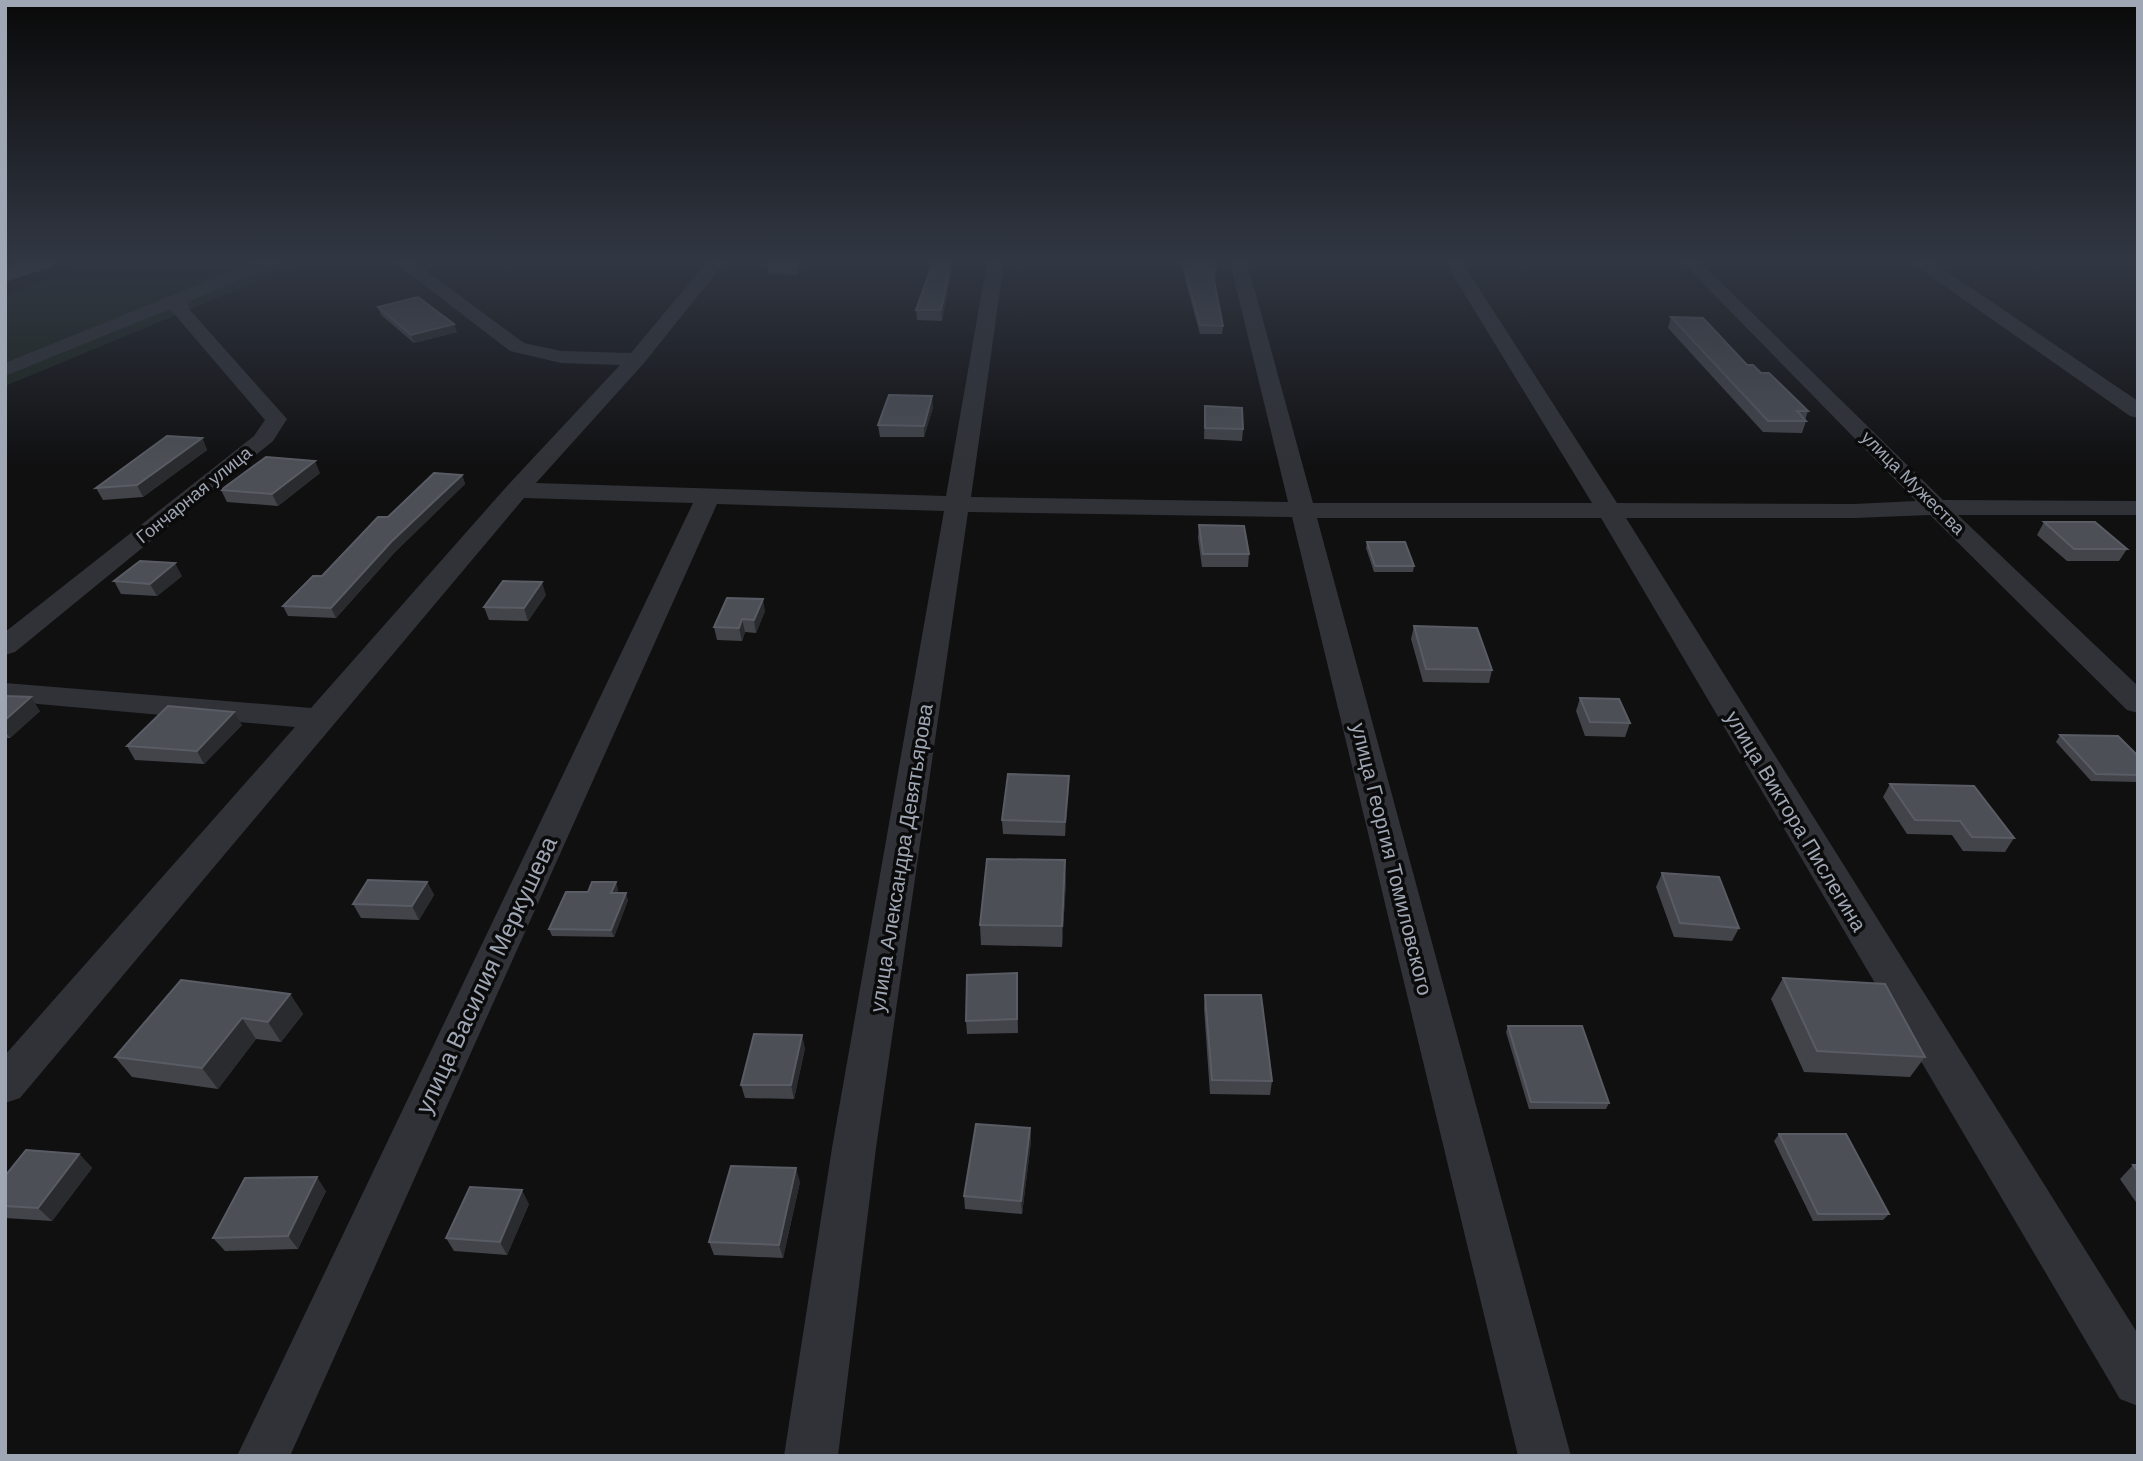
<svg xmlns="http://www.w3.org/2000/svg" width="2143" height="1461" font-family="Arial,sans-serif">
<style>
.green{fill:#1c241c}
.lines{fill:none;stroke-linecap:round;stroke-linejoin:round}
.minor{fill:#303237;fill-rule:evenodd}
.major{fill:#4c4f56;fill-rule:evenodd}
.wall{fill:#42444a}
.shaded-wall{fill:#2a2b2e}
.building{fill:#4c4f55;stroke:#595c64;stroke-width:2}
.labels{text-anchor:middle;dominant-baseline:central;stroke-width:7;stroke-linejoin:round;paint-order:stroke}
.far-street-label{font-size:18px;fill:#9fa6b4;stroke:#0b0b0c}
.street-label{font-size:21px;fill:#9fa6b4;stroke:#0b0b0c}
.near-street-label{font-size:24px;fill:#9fa6b4;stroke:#0b0b0c}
</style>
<rect width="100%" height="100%" fill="#101011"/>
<path class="green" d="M 98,262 L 304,262 L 5,386 L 5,295 Z"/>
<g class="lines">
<g class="minor">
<path d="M 254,262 L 277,262 L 274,266 L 188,302 L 189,309 L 287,419 L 273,441 L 15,652 L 5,655 L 5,632 L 254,436 L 265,420 L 170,309 L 5,376 L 5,363 Z"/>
<path d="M 394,262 L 414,262 L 524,343 L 561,351 L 631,353 L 707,262 L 725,262 L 644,363 L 536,483 L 946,496 L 987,262 L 1004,262 L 971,497 L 1288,502 L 1230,262 L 1247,262 L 1313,503 L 1592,503 L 1445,262 L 1462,262 L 1617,503 L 1854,504 L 1916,501 L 1682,262 L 1700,262 L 1943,500 L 2138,501 L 2138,515 L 1958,515 L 2138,686 L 2138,713 L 2127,710 L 1930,515 L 1854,518 L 1626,518 L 2138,1334 L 2138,1406 L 2120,1399 L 1601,518 L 1317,518 L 1571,1456 L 1518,1456 L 1292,517 L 968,512 L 876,1148 L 838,1456 L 784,1456 L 832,1148 L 944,511 L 717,504 L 290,1456 L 237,1456 L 693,503 L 524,498 L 20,1098 L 5,1103 L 5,1055 L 295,727 L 5,701 L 5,683 L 311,708 L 508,485 L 620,365 L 561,363 L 510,351 Z"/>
<path d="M 1914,262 L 1933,262 L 2138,401 L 2138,418 L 2130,416 L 1916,266 Z"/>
</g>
<path class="major" d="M 24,262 L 55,262 L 52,267 L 5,282 L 5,268 Z"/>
</g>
<g class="wall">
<path d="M 769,262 L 803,262 L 798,275 L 769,274 L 767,266 Z"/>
<path d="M 933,262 L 953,262 L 942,321 L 917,320 L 916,310 Z"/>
<path d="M 1181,262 L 1213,262 L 1216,270 L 1215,278 L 1214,278 L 1223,326 L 1222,334 L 1200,334 L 1181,265 Z"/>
<path d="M 378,307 L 457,332 L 414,343 L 381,315 Z"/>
<path d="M 1671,317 L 1747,365 L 1761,373 L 1808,411 L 1805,420 L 1806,421 L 1802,433 L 1763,432 L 1668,328 Z"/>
<path d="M 1205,406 L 1243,429 L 1242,441 L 1204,439 Z"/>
<path d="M 933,407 L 924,437 L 880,437 L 878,425 Z"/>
<path d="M 202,438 L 207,450 L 143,497 L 103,500 L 96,488 Z"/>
<path d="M 320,473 L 278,506 L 227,502 L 221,490 Z"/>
<path d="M 462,475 L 465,484 L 395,552 L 336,618 L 288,616 L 283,606 L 322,576 L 388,517 Z"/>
<path d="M 2044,522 L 2127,549 L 2119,561 L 2067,561 L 2037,535 Z"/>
<path d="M 1199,525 L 1249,554 L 1248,567 L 1202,567 L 1198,538 Z"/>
<path d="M 1367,542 L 1414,566 L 1413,572 L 1374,572 L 1366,548 Z"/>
<path d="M 182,576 L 157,596 L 121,594 L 114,581 Z"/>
<path d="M 546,595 L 528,621 L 489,620 L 484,607 Z"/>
<path d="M 765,611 L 756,633 L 745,632 L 742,641 L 717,640 L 714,627 Z"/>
<path d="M 1414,626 L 1492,670 L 1489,683 L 1423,682 L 1411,639 Z"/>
<path d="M 5,696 L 40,711 L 10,738 L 5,738 Z"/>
<path d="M 1580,698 L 1630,723 L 1625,737 L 1585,736 L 1576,711 Z"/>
<path d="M 242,725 L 204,764 L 135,760 L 127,746 Z"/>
<path d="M 2060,735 L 2138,756 L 2138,782 L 2091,781 L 2056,742 Z"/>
<path d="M 1069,776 L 1065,836 L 1003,834 L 1002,820 Z"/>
<path d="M 1890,784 L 2014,838 L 2005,852 L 1963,851 L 1952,835 L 1907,834 L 1883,797 Z"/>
<path d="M 1662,873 L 1739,928 L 1732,941 L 1674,937 L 1656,887 Z"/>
<path d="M 1066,881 L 1062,947 L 981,945 L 980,925 Z"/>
<path d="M 427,882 L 434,895 L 419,920 L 361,918 L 353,904 Z"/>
<path d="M 618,889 L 617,893 L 628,900 L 614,937 L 552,936 L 549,929 L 588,892 Z"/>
<path d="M 1017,973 L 1018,1033 L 967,1034 L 966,1021 Z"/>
<path d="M 1783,978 L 1925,1057 L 1910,1077 L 1804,1072 L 1771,999 Z"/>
<path d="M 290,994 L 303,1014 L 281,1042 L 256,1039 L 218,1089 L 132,1077 L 115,1057 Z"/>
<path d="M 1205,995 L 1272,1081 L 1270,1095 L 1210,1094 L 1204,1008 Z"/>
<path d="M 1508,1026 L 1609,1103 L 1606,1109 L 1529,1109 L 1506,1032 Z"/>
<path d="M 805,1048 L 794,1099 L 745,1098 L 741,1085 Z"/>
<path d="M 1030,1128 L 1031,1141 L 1022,1214 L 965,1209 L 964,1196 Z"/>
<path d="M 1779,1134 L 1889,1214 L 1883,1220 L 1813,1221 L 1774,1141 Z"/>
<path d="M 79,1154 L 92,1168 L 52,1221 L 5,1218 L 5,1176 Z"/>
<path d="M 2133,1165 L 2138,1165 L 2138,1205 L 2120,1179 Z"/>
<path d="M 800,1182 L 783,1258 L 714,1255 L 709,1242 Z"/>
<path d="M 326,1191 L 298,1249 L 225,1251 L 213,1238 Z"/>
<path d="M 529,1204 L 507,1255 L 454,1251 L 446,1238 Z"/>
</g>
<g class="shaded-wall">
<path d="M 799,262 L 803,262 L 798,275 L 797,266 Z"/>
<path d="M 951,262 L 953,262 L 942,321 L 941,310 Z"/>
<path d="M 454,324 L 457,332 L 414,343 L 411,335 Z"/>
<path d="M 932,396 L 933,407 L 924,437 L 924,426 Z"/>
<path d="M 202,438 L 207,450 L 143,497 L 137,485 Z"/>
<path d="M 315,461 L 320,473 L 278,506 L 272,494 Z"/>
<path d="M 462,475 L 465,484 L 395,552 L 336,618 L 331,608 L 391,542 Z"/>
<path d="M 175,563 L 182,576 L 157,596 L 150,584 Z"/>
<path d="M 542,582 L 546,595 L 528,621 L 524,608 Z"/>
<path d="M 763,599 L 765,611 L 756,633 L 754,620 Z"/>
<path d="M 742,619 L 745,632 L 742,641 L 739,628 Z"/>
<path d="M 31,697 L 40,711 L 10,738 L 5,731 L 5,720 Z"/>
<path d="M 234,712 L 242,725 L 204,764 L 197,751 Z"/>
<path d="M 1069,776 L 1069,790 L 1065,836 L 1065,822 Z"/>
<path d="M 1065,860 L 1066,881 L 1062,947 L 1062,926 Z"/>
<path d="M 427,882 L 434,895 L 419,920 L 412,906 Z"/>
<path d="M 616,882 L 618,889 L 614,900 L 611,893 Z"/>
<path d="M 626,893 L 628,900 L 614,937 L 611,930 Z"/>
<path d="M 290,994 L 303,1014 L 281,1042 L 268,1022 Z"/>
<path d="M 242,1018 L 256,1039 L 218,1089 L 202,1068 Z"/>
<path d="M 802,1035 L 805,1048 L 794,1099 L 791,1085 Z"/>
<path d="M 1030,1128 L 1031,1141 L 1022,1214 L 1021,1201 Z"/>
<path d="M 79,1154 L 92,1168 L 52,1221 L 38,1208 Z"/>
<path d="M 796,1168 L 800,1182 L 783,1258 L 779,1245 Z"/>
<path d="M 317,1177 L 326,1191 L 298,1249 L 288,1236 Z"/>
<path d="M 522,1190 L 529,1204 L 507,1255 L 500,1242 Z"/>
</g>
<g class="building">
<path d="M 769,262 L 799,262 L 797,266 L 767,266 Z"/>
<path d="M 933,262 L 951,262 L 941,310 L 916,310 Z"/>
<path d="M 1183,262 L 1213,262 L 1216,270 L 1212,270 L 1223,326 L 1200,325 Z"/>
<path d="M 418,297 L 454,324 L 411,335 L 378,307 Z"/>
<path d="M 1671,317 L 1703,318 L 1747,365 L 1753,365 L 1761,373 L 1769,373 L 1808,411 L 1797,411 L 1806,421 L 1768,421 Z"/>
<path d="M 889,395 L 932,396 L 924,426 L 878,425 Z"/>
<path d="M 1205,406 L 1242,408 L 1243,429 L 1205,428 Z"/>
<path d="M 167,436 L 202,438 L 137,485 L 96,488 Z"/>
<path d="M 266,457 L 315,461 L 272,494 L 221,490 Z"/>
<path d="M 434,473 L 462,475 L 391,542 L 331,608 L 283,606 L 313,576 L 322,576 L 378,517 L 388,517 Z"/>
<path d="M 2044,522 L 2095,522 L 2127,549 L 2074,549 Z"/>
<path d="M 1199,525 L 1244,526 L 1249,554 L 1203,554 Z"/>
<path d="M 1367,542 L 1405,542 L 1414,566 L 1375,566 Z"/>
<path d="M 140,561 L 175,563 L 150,584 L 114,581 Z"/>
<path d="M 503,581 L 542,582 L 524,608 L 484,607 Z"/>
<path d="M 727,598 L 763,599 L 754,620 L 742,619 L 739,628 L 714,627 Z"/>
<path d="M 1414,626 L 1477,628 L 1492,670 L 1426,669 Z"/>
<path d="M 5,696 L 31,697 L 5,720 Z"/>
<path d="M 1580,698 L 1619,699 L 1630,723 L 1590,722 Z"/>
<path d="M 168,706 L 234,712 L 197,751 L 127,746 Z"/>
<path d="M 2060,735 L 2118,736 L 2138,756 L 2138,775 L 2096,774 Z"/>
<path d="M 1008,774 L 1069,776 L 1065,822 L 1002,820 Z"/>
<path d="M 1890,784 L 1974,786 L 2014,838 L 1972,837 L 1960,821 L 1915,820 Z"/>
<path d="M 987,859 L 1065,860 L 1062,926 L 980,925 Z"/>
<path d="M 1662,873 L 1719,877 L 1739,928 L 1680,923 Z"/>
<path d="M 368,880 L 427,882 L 412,906 L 353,904 Z"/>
<path d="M 592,882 L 616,882 L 611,893 L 626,893 L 611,930 L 549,929 L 566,892 L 588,892 Z"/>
<path d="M 1017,973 L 1017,1019 L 966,1021 L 967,975 Z"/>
<path d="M 1783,978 L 1885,984 L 1925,1057 L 1817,1051 Z"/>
<path d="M 181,980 L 290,994 L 268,1022 L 242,1018 L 202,1068 L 115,1057 Z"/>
<path d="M 1205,995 L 1261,995 L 1272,1081 L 1212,1080 Z"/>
<path d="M 1508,1026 L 1582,1026 L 1609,1103 L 1531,1102 Z"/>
<path d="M 754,1034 L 802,1035 L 791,1085 L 741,1085 Z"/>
<path d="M 976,1124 L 1030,1128 L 1021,1201 L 964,1196 Z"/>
<path d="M 1779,1134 L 1846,1134 L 1889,1214 L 1818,1214 Z"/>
<path d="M 26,1150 L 79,1154 L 38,1208 L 5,1206 L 5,1176 Z"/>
<path d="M 2133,1165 L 2138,1165 L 2138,1172 Z"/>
<path d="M 731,1166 L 796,1168 L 779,1245 L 709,1242 Z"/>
<path d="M 317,1177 L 288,1236 L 213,1238 L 245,1178 Z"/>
<path d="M 470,1187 L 522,1190 L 500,1242 L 446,1238 Z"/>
</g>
<linearGradient id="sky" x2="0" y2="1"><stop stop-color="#090909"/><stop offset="0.56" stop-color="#313743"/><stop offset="1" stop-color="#313743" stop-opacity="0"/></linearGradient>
<rect width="2143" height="466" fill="url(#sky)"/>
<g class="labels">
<g class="far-street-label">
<text transform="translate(1913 483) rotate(45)">улица Мужества</text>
<text transform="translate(194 495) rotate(-39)">Гончарная улица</text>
</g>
<g class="street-label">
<text transform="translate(1796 821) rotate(59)">улица Виктора Пислегина</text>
<text transform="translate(901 858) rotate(-81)">улица Александра Девятьярова</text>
<text transform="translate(1392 859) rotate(76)">улица Георгия Томиловского</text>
</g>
<g class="near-street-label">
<text transform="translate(486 975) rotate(-65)">улица Василия Меркушева</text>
</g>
</g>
<rect width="2143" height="1461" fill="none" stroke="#9fa6b4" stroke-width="14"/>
</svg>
